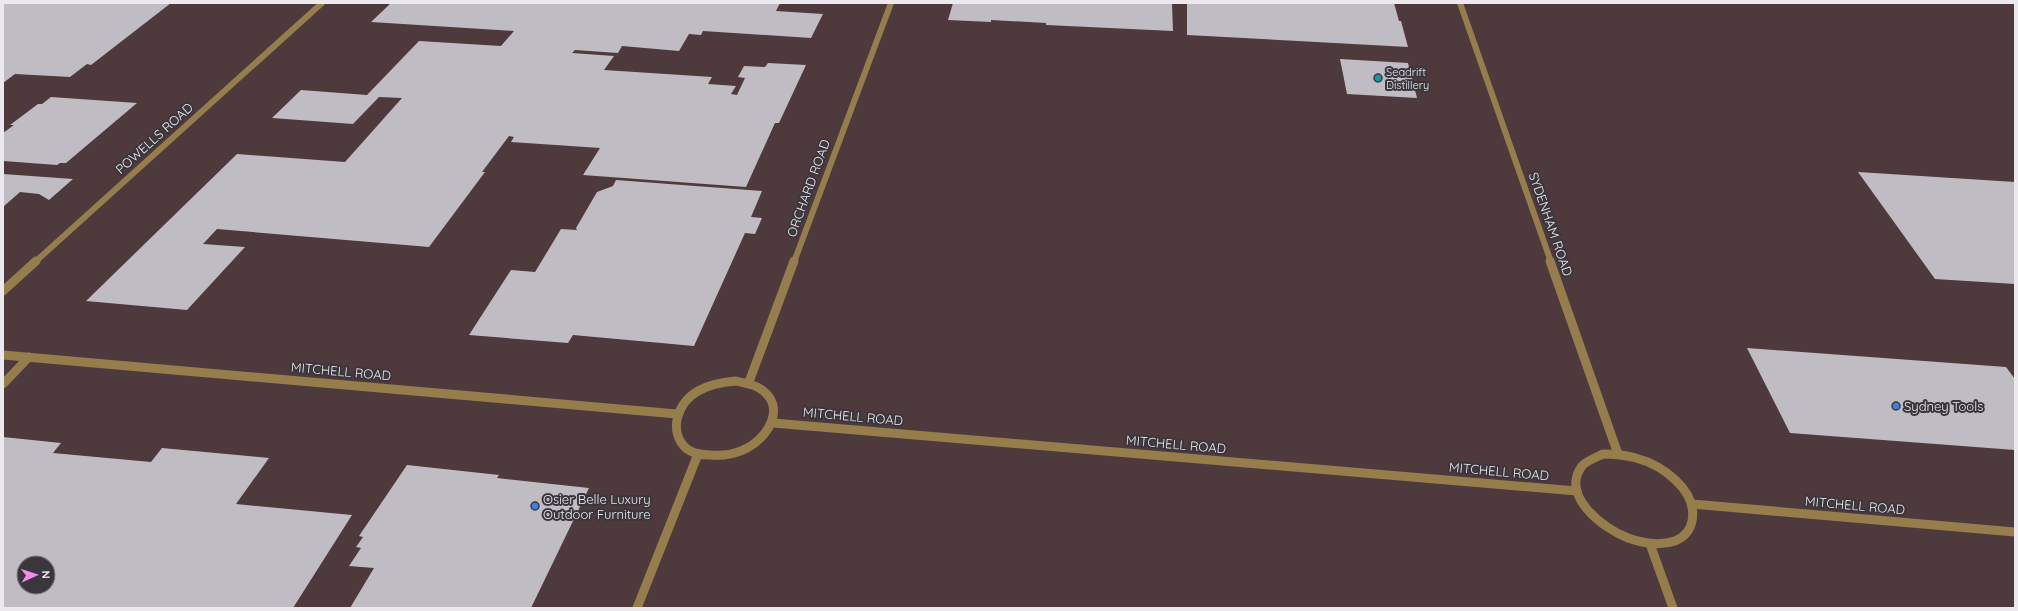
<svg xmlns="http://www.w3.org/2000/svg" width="2018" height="611" font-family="Quicksand,sans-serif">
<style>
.industrial{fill:#4e393c;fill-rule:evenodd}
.building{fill:#c0bcc3;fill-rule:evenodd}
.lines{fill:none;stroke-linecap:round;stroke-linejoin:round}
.lane{stroke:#957e4c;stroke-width:9}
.street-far1{stroke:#957e4c;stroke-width:6}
.street{stroke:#957e4c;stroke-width:9}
.culture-dot{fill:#0f9aa8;stroke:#3a363c;stroke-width:1.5}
.shop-dot{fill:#3f7fe0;stroke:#3a363c;stroke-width:1.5}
.labels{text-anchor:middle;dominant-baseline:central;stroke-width:4;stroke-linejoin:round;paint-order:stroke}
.far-poi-label{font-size:11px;fill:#ebe9ed;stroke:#3a363c;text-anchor:start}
.street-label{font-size:13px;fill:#ebe9ed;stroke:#3a363c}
.poi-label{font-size:13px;fill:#ebe9ed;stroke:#3a363c;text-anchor:start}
</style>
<rect width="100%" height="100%" fill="#3a363c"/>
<path class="industrial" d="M 3,3 L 2015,3 L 2015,608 L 3,608 ZM 24,563 L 48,563 L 48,587 L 24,587 Z"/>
<g class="building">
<path d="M 3,3 L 171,3 L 91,65 L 87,64 L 70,77 L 15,74 L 3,83 Z"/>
<path d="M 391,3 L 780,3 L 776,11 L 823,14 L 811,38 L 703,31 L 701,35 L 689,34 L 679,51 L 622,46 L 618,53 L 575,50 L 572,53 L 614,56 L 604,70 L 712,77 L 708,84 L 736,86 L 731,94 L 737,95 L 745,78 L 738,77 L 744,66 L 765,67 L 768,63 L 806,65 L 779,123 L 775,123 L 746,187 L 583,175 L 600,148 L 511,142 L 514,137 L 509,136 L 482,172 L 485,172 L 429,247 L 217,229 L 203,244 L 245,247 L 187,310 L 86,301 L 237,154 L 345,162 L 402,98 L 379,97 L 353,124 L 272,118 L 301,90 L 367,95 L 419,41 L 501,46 L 514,31 L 371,22 Z"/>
<path d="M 953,3 L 1172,3 L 1173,31 L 1046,25 L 1046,23 L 991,20 L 991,22 L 948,20 Z"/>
<path d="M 1187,3 L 1394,3 L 1399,21 L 1401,21 L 1408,47 L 1187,35 Z"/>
<path d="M 1340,59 L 1408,63 L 1417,98 L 1347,94 Z"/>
<path d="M 51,97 L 137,103 L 66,163 L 60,163 L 57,165 L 3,161 L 3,133 L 14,125 L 10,125 L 38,104 L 42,104 Z"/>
<path d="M 1858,172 L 2015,182 L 2015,284 L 1935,279 Z"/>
<path d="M 3,174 L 73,179 L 49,200 L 39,194 L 20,192 L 3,207 Z"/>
<path d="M 616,180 L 762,191 L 751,217 L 762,218 L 755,234 L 745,233 L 694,346 L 573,335 L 568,343 L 469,335 L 511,270 L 535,272 L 561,229 L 577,230 L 576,228 L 597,192 L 613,186 Z"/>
<path d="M 1747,348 L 2006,367 L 2015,379 L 2015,450 L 1790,433 Z"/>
<path d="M 3,437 L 61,443 L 53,453 L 151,462 L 162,448 L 269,458 L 236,504 L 352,515 L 293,608 L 3,608 ZM 24,563 L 48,563 L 48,587 L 24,587 Z"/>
<path d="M 407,465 L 499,475 L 497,478 L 589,488 L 531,608 L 350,608 L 374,568 L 349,566 L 361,548 L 356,547 L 363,537 L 359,536 Z"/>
</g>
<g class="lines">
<path class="lane" d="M 3,384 L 29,357"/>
<g class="street-far1">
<path d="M 1460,3 L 1551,262"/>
<path d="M 35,262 L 322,3"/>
<path d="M 794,262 L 891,3"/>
</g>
<g class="street">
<path d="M 1550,261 L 1618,454"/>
<path d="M 3,291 L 36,261"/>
<path d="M 3,355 L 677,414"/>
<path d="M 736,381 C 743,383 753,384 759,388 C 789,406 767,440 743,450 C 732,455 721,456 710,455 C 702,455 694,454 687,449 C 667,432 678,402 698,391 C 710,384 723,382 736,381 Z"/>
<path d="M 749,382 L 794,261"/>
<path d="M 773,423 L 1577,491"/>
<path d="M 1603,454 C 1614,454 1625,455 1636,458 C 1662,465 1698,490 1692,521 C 1690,531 1685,537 1675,541 C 1660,546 1642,543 1628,538 C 1602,528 1560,495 1582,466 C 1586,461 1597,457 1603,454 Z"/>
<path d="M 1692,504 L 2015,532"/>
<path d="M 1650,544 L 1673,608"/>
<path d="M 637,608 L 698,454"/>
</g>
</g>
<circle class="culture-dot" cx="1378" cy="78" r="4"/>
<g class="shop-dot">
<circle cx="1896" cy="406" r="4"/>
<circle cx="535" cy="506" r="4"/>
</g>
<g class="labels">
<g class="far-poi-label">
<text x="1386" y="72">Seadrift<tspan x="1386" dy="13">Distillery</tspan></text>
</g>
<g class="street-label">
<text transform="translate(154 138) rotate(-42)">POWELLS ROAD</text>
<text transform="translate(808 188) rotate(-70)">ORCHARD ROAD</text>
<text transform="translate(1551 224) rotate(71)">SYDENHAM ROAD</text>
<text transform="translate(341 371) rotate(5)">MITCHELL ROAD</text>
<text transform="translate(853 416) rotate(5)">MITCHELL ROAD</text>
<text transform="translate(1176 444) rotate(5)">MITCHELL ROAD</text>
<text transform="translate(1499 471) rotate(5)">MITCHELL ROAD</text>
<text transform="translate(1855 505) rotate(5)">MITCHELL ROAD</text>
</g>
<g class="poi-label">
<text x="1904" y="406">Sydney Tools</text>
<text x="543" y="499">Osier Belle Luxury<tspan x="543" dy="15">Outdoor Furniture</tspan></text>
</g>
</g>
<rect width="2018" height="611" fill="none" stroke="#ebe9ed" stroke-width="8"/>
<g transform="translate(36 575) rotate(87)"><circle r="19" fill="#3a363c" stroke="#817e83"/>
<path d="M0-3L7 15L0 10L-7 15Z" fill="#f489f0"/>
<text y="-6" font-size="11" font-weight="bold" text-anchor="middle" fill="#ebe9ed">N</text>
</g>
</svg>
